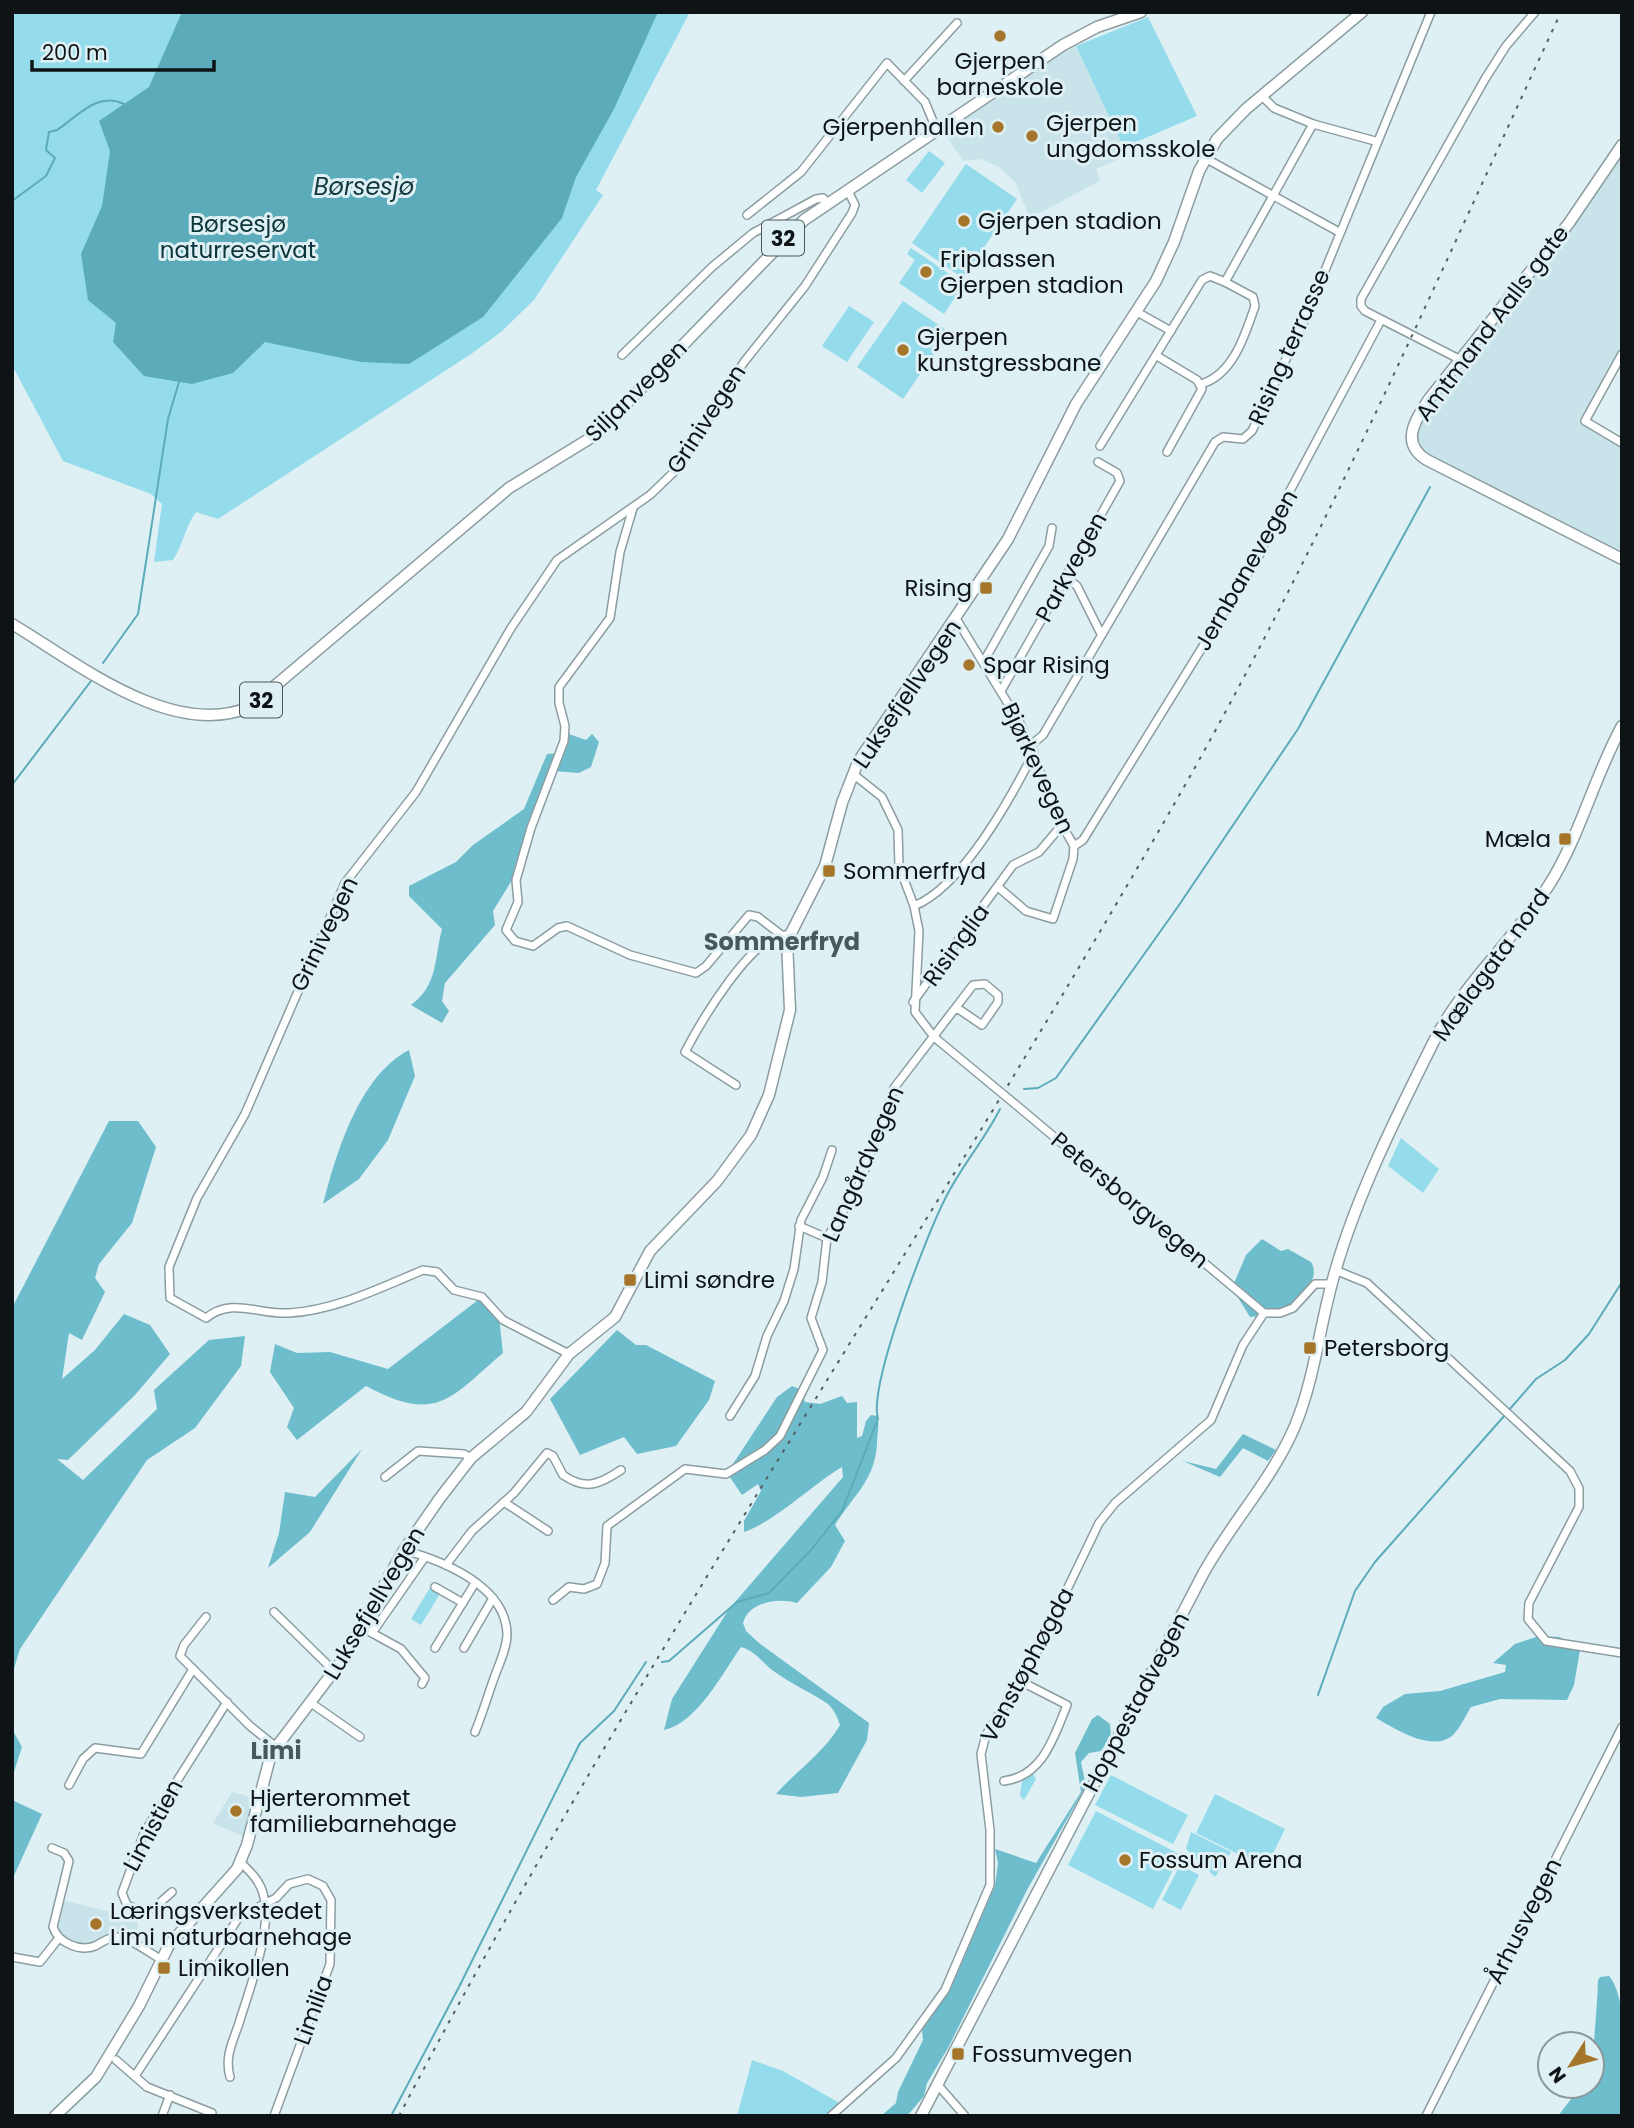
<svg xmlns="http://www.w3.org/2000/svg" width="1634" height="2128" font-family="Poppins,sans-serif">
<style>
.built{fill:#c8e4ea}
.green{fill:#94dceb}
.forest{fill:#6dbdcc}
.water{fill:#5babba}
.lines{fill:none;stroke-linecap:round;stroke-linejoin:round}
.stream{stroke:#5babba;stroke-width:2}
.minor-casing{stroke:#8c9da1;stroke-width:10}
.major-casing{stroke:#8c9da1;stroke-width:13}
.minor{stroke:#fff;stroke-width:7}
.major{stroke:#fff;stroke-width:10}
.rail{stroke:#555f62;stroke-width:2;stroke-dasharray:3.5 7;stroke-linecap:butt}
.minor-bridge-casing{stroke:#8c9da1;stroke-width:10;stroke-linecap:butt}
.minor-bridge{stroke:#fff;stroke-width:7}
.poi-dot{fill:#a5762a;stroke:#def0f4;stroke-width:2.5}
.labels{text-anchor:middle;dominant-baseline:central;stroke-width:6;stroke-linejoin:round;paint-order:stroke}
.shield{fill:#def0f4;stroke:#4c5659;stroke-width:2}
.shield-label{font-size:21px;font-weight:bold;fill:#0e1416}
.poi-label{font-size:23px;fill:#0e1416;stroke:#def0f4;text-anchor:start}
.park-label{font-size:23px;fill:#0c343b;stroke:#def0f4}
.street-label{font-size:23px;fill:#0e1416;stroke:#def0f4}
.water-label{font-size:24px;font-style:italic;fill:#11383f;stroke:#def0f4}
.neighbourhood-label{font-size:24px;font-weight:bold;fill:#48585b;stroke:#def0f4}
</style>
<rect width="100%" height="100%" fill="#def0f4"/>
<g class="built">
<path d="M 1076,46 L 1127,155 L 1096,169 L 1100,181 L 1030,218 L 1015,182 L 999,167 L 981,159 L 963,161 L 941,128 L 984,97 Z"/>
<path d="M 1622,145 L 1622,355 L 1587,425 L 1622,443 L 1622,547 L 1615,554 L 1415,449 L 1412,430 L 1569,223 Z"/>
<path d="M 232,1792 L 255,1798 L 244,1837 L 213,1823 Z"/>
<path d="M 67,1901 L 138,1919 L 137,1943 L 119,1934 L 109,1935 L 85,1946 L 61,1936 L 55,1925 L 63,1903 Z"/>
</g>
<g class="green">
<path d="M 12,12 L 690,12 L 596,190 L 603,195 L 534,300 L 501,332 L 471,354 L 218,519 L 196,512 C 185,527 183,545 173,560 L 154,562 L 162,504 L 151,494 L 63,461 L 12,365 Z"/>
<path d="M 1148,17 L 1197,116 L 1129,145 L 1122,144 L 1076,46 Z"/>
<path d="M 929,151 L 945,163 L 922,193 L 906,180 Z"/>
<path d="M 966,164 L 1017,199 L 963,278 L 912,243 Z"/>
<path d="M 911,248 L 964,284 L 944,314 L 899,283 L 915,260 L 907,254 Z"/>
<path d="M 903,301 L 949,332 L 903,399 L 857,367 Z"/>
<path d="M 849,306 L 874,322 L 847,362 L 822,346 Z"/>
<path d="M 1401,1138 L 1439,1169 L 1423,1193 L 1388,1166 Z"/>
<path d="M 431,1586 L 441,1592 L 421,1625 L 411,1619 Z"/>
<path d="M 1033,1773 L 1036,1779 L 1024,1800 L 1020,1796 L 1022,1781 Z"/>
<path d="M 1111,1775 L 1188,1815 L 1173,1844 L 1095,1805 Z"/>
<path d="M 1215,1794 L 1285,1829 L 1266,1868 L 1196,1833 Z"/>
<path d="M 1096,1811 L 1181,1855 L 1153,1909 L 1068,1865 Z"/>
<path d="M 1191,1832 L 1231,1852 L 1215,1877 L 1186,1849 Z"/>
<path d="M 1180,1865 L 1199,1875 L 1181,1910 L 1162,1900 Z"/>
<path d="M 752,2060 L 783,2071 L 838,2102 L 839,2107 L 826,2116 L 737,2116 Z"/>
</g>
<g class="forest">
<path d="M 566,733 L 586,740 L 592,734 L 599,742 L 591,767 L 579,773 L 553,771 L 520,867 L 493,911 L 495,925 L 445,983 L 442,1001 L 449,1011 L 442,1023 L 411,1005 C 438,985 434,960 442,929 L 409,896 L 409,886 L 456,862 L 473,845 L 524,809 L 547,754 L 558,753 Z"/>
<path d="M 409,1050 L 415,1076 L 388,1140 L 359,1179 L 323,1204 C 336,1153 359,1076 409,1050 Z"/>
<path d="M 109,1121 L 138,1121 L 156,1147 L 132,1223 L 99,1264 L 95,1278 L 105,1292 L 82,1340 L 69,1333 L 62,1379 L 95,1350 L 124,1314 L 150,1325 L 170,1354 L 135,1395 L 68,1460 L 57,1459 L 83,1480 L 157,1409 L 154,1390 L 209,1340 L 245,1336 L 241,1366 L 195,1428 L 147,1460 L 20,1649 L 12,1675 L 12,1308 Z"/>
<path d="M 1262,1239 L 1281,1251 L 1288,1249 L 1311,1262 C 1323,1281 1294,1306 1277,1312 C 1269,1316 1259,1316 1250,1317 L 1232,1288 L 1246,1255 Z"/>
<path d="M 482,1297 L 499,1317 L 503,1353 C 449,1399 437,1424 366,1386 L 297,1440 L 287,1427 L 294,1408 L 270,1372 L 275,1344 L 297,1353 L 330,1352 L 388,1369 Z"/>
<path d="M 617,1330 L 636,1345 L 646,1345 L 715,1381 L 709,1400 L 676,1446 L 637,1454 L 624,1437 L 580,1455 L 550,1399 Z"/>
<path d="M 792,1386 L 802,1390 L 805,1402 L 820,1404 L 842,1396 L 847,1403 L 857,1402 L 857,1438 L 862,1436 L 866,1421 L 871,1415 L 877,1416 C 880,1426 877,1434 877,1444 C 875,1480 853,1496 835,1525 L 845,1541 L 831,1567 L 797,1603 C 779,1597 748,1602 743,1623 L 746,1631 L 759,1643 L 869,1723 L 867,1740 L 838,1793 L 801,1797 L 776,1794 C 797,1770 824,1753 840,1725 C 837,1716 833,1707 825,1702 C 808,1691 788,1682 772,1670 C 761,1661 755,1651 741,1647 C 722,1674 697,1723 664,1730 L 672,1699 L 729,1609 L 843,1477 L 842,1467 C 812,1485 774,1522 744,1532 L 744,1521 L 761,1491 L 758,1484 L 742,1495 L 727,1473 L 777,1397 Z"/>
<path d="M 1243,1434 L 1276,1450 L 1268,1461 L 1243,1448 L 1220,1477 L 1183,1461 L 1216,1469 Z"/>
<path d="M 362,1449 L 310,1532 L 268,1568 L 279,1533 L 285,1492 L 315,1497 Z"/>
<path d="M 1539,1636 L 1560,1637 L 1580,1650 L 1574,1685 L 1567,1700 L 1500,1699 L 1471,1707 C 1466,1715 1460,1728 1453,1735 C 1433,1753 1395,1729 1376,1718 L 1383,1707 L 1405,1694 L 1440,1691 L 1505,1672 L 1506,1665 L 1493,1663 L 1515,1644 Z"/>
<path d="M 1098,1715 L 1110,1724 L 1111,1737 L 1101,1751 L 1089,1753 L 1081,1762 L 1085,1782 L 1083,1791 L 1027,1890 L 948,2048 L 927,2083 L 924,2096 L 907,2116 L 881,2116 L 896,2103 L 898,2092 L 923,2040 L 922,2030 L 944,1997 L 995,1886 L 998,1863 L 995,1849 L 1036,1863 L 1081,1792 L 1075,1753 L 1092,1719 Z"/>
<path d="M 12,1729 L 22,1747 L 12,1778 Z"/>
<path d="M 12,1800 L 42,1814 L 12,1880 Z"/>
<path d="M 1609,1976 C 1631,2002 1622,2080 1622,2116 L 1558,2116 L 1581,2086 L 1592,2086 C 1592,2050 1597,2017 1598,1980 L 1600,1977 Z"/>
</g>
<path class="water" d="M 182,12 L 658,12 L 614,109 L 576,177 L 562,218 L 483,317 L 409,364 L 361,362 L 265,342 L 233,373 L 192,384 L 144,376 L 113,342 L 116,323 L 88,300 L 81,254 L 102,206 L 110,151 L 99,121 L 149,87 Z"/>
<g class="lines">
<g class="stream">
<path d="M 12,201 L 46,176 L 55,158 L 46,150 L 49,132 L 57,130 C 78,116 98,91 124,104"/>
<path d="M 103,663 L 138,614 L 168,419 L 179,382"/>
<path d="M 12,785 L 91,681"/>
<path d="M 1024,1089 L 1038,1088 L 1056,1078 L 1177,908 L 1298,729 L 1430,487"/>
<path d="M 1509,1410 L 1536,1379 L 1565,1360 L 1589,1334 L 1622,1282"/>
<path d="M 662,1662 L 669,1661 L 737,1602 L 769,1593 L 811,1550 L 842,1511 L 878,1419 C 868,1386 926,1237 944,1201 C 959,1169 984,1141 1000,1109"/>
<path d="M 1318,1695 L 1355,1591 L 1375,1562 L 1505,1415"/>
<path d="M 391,2116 L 459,1987 L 580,1743 L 614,1711 L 646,1662"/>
</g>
<g class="minor-casing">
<g id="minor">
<path d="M 904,81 L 957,23"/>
<path d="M 1262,96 L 1274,108 L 1313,124"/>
<path d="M 1205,158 L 1339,232"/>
<path d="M 747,215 L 801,172 L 887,63 L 925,102 L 937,131"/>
<path d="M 1137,312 L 1171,331"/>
<path d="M 1622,354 L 1585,421 L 1622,443"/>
<path d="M 622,355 L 712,267 L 753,233 L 816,199 L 823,198 L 828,203"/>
<path d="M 1157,356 L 1197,380 L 1202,389 L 1167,452"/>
<path d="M 1459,359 L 1365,311 L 1361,306 L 1361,299 L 1485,79 L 1506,46 L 1535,12"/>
<path d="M 1201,384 C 1233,375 1245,335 1255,306 L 1253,297 L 1225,282"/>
<path d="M 1100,446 L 1202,280 L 1210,276 L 1225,282 L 1313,124 L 1375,141"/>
<path d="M 633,508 L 620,552 L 610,618 L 559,687 L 559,703 L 565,726 L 564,741 L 531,828 L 516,880 L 518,902 L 506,930 L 515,941 L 533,946 L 558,928 L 567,926 L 630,955 L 696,973 L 706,966 L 749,915 L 758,917 L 780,934"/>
<path d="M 1066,577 L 1077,586 L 1101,634"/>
<path d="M 957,620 L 1021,725 L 1062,825 L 1074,846"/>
<path d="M 984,661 L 1049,546 L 1052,528"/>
<path d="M 1001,691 L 1120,481 L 1117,473 L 1098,462"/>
<path d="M 1031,745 L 1043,735 L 1215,442 L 1223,437 L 1243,439 L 1252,431 L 1305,319 L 1431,12"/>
<path d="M 853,774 L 882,797 L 898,830 L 899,866 L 914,906 L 919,931 L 915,1012 L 934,1037 L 992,1085"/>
<path d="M 1074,846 L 1083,840 L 1260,554 L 1268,532 L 1381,320"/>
<path d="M 998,887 L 1026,911 L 1053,919 L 1073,859 L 1074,846"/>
<path d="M 914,906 C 962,887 1011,798 1034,752"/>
<path d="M 913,1002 L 1013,865 L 1039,852 L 1062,825"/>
<path d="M 736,1085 L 685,1052 C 699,1025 752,934 785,935"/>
<path d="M 1015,1104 L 1264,1313 L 1280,1313 L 1293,1308 L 1315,1284 L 1331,1284"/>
<path d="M 799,1226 L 827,1238"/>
<path d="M 1335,1270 L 1367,1283 L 1570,1471 L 1579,1488 L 1579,1507 L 1529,1603 L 1528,1619 L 1546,1641 L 1622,1653"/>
<path d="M 569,1354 L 503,1320 L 482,1297 L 454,1290 L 437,1272 L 423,1270 C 380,1288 336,1310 289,1313 C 259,1315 232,1297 206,1318 L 170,1298 L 169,1267 L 197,1198 L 245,1114 L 345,883 L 416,792 L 511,628 L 557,560 L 650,495 L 677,469 L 744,362 L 805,286 L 852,213 L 855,205 L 848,191"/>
<path d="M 730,1416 L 755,1376 L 767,1336 L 784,1301 L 794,1269 L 801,1220 L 823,1177 L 832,1150"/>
<path d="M 385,1477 L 418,1451 L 464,1454 L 471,1458"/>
<path d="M 504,1502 L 548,1531"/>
<path d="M 404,1550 C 443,1561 506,1586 507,1634 C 507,1649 498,1666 493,1681 C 487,1698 482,1715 475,1732"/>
<path d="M 446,1565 L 472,1531 L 514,1493 L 547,1453 L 553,1456 L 563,1475 C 586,1491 600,1484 621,1470"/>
<path d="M 435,1587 L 463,1603"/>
<path d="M 553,1600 L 569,1587 L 584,1589 L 597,1584 L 605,1563 L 607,1526 L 685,1469 L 726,1474 L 765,1450 L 780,1436 L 823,1350 L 811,1318 L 822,1282 L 827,1238 L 860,1183 L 894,1088 L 973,985 L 985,984 L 998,995 L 998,1002 L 982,1025 L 957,1008"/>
<path d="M 274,1612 L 334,1671"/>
<path d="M 206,1617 L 184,1645 L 180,1656 L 250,1726 L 276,1747"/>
<path d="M 361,1626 L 372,1633 L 425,1557"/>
<path d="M 372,1633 L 401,1649 L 425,1678 L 422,1684"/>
<path d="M 435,1648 L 475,1583"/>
<path d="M 464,1648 L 493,1598"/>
<path d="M 311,1703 L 360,1737"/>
<path d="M 1004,1781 C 1043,1776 1054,1737 1067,1705 L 1020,1681"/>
<path d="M 69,1785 L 83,1759 L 95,1748 L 141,1754 L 193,1669"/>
<path d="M 52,1848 L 64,1853 L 69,1861 L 53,1927 C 58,1943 80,1952 95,1946 C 102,1943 108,1937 116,1937 C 130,1937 149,1953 162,1960"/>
<path d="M 172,1892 L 155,1907 L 144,1912 L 127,1905 L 122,1893 L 144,1833 L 227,1702"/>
<path d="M 12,1957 L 40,1962 L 59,1938"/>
<path d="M 116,2060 L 147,2087 L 212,2113"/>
<path d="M 135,2076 L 239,1917 L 276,1898 L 289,1884 L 308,1879 L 323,1886 L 331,1900 L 330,1964 L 274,2116"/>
<path d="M 230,2077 C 224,2055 234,2040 240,2020 C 250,1988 272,1929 264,1897 C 261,1882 251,1872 240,1862"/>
<path d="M 937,2084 L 965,2116"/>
<path d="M 162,2116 L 170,2095"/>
<path d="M 831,2116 L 896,2058 L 945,1990 L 990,1885 L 990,1830 L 981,1754 L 986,1735 L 1035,1656 L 1099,1523 L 1115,1503 L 1211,1420 L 1243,1345 L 1264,1313"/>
<path d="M 1426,2116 L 1622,1727"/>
</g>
</g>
<g class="major-casing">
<g id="major">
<path d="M 1622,145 L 1569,223 L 1429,399 C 1416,419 1399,443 1427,460 L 1622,559"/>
<path d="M 12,624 C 77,663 172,740 250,707 L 509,488 L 597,434 L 804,220 L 1063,45 L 1097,27 L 1141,12"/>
<path d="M 55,2116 L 96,2077 L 139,2006 L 169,1945 L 237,1869 L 247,1845 L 271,1754 L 340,1663 L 404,1550 L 440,1498 L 471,1458 L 526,1412 L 569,1354 L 615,1317 L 650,1251 L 717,1181 L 751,1135 L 769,1095 L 790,1010 L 787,941 L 825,866 L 842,803 L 858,762 L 1008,539 L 1076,404 L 1156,281 L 1174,242 L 1199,171 L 1217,139 L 1246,109 L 1362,12"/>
<path d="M 921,2116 L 1203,1574 C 1231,1523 1272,1480 1295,1426 C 1315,1378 1320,1322 1335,1272 C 1356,1197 1398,1113 1433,1043 C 1462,985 1514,940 1549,885 C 1580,836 1594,777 1622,726"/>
</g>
</g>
<use href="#minor" class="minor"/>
<use href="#major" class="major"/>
<path class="rail" d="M 399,2116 C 636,1662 926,1239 1180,794 C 1323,542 1439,275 1561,12"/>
<g class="minor-bridge-casing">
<path id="minor-bridge" d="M 992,1085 L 1015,1104"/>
</g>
<use href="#minor-bridge" class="minor-bridge"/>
</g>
<g class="poi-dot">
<circle cx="1000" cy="36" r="7"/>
<circle cx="998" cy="127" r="7"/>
<circle cx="1032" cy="136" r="7"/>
<circle cx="964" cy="221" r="7"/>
<circle cx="926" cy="272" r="7"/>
<circle cx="903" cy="350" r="7"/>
<rect x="979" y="581" width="14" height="14" rx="3.5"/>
<circle cx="969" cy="665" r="7"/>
<rect x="1558" y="832" width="14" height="14" rx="3.5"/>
<rect x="822" y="864" width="14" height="14" rx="3.5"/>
<rect x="623" y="1273" width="14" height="14" rx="3.5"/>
<rect x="1303" y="1341" width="14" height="14" rx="3.5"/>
<circle cx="236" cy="1811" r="7"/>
<circle cx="1125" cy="1860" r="7"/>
<circle cx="96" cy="1924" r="7"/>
<rect x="157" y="1961" width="14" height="14" rx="3.5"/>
<rect x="951" y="2047" width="14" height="14" rx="3.5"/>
</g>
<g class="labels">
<g class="shield">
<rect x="762" y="220.5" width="42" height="35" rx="5"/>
<rect x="240" y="682.5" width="42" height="35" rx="5"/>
</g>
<g class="shield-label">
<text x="783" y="238">32</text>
<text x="261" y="700">32</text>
</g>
<g class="poi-label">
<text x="1000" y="61" text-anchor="middle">Gjerpen<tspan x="1000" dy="26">barneskole</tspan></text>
<text x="1046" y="123">Gjerpen<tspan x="1046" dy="26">ungdomsskole</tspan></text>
<text x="984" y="127" text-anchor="end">Gjerpenhallen</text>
<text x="978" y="221">Gjerpen stadion</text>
<text x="940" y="259">Friplassen<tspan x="940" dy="26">Gjerpen stadion</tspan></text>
<text x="917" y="337">Gjerpen<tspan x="917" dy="26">kunstgressbane</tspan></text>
<text x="972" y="588" text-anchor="end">Rising</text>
<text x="983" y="665">Spar Rising</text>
<text x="1551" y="839" text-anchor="end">Mæla</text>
<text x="843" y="871">Sommerfryd</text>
<text x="644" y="1280">Limi søndre</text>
<text x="1324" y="1348">Petersborg</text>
<text x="250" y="1798">Hjerterommet<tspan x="250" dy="26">familiebarnehage</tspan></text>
<text x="1139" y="1860">Fossum Arena</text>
<text x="110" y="1911">Læringsverkstedet<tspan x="110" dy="26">Limi naturbarnehage</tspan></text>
<text x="178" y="1968">Limikollen</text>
<text x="972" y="2054">Fossumvegen</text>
</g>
<g class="park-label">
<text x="238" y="224">Børsesjø<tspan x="238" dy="26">naturreservat</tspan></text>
</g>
<g class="street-label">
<text transform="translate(1492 323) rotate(-53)">Amtmand Aalls gate</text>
<text transform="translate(1289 347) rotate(-66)">Rising terrasse</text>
<text transform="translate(636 391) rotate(-45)">Siljanvegen</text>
<text transform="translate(706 419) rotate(-57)">Grinivegen</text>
<text transform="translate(1071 567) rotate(-61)">Parkvegen</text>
<text transform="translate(1246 570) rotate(-60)">Jernbanevegen</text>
<text transform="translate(907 694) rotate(-56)">Luksefjellvegen</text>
<text transform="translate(1038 768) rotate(65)">Bjørkevegen</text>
<text transform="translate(324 934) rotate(-64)">Grinivegen</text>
<text transform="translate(956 945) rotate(-54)">Risinglia</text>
<text transform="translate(1491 965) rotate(-54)">Mælagata nord</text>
<text transform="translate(863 1164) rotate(-66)">Langårdvegen</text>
<text transform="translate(1130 1200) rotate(40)">Petersborgvegen</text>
<text transform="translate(374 1603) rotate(-59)">Luksefjellvegen</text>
<text transform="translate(1027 1665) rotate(-62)">Venstøphøgda</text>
<text transform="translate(1136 1702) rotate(-62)">Hoppestadvegen</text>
<text transform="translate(153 1825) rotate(-62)">Limistien</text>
<text transform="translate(1524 1921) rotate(-63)">Århusvegen</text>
<text transform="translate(313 2010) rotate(-70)">Limilia</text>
</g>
<g class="water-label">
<text x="364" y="186">Børsesjø</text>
</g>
<g class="neighbourhood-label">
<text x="782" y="941">Sommerfryd</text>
<text x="276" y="1750">Limi</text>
</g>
</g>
<rect width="1634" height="2128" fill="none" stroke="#0e1416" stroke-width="28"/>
<g transform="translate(1571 2065) rotate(234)"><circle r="33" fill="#def0f4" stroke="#8b989b" stroke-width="2"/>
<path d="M0-5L12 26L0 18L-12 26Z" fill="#a5762a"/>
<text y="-10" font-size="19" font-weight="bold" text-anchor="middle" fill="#0e1416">N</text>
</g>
<path d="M32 60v10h182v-10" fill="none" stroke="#0e1416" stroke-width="3.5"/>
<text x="42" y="60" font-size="21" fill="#0e1416" stroke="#def0f4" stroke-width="5" paint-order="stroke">200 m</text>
</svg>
